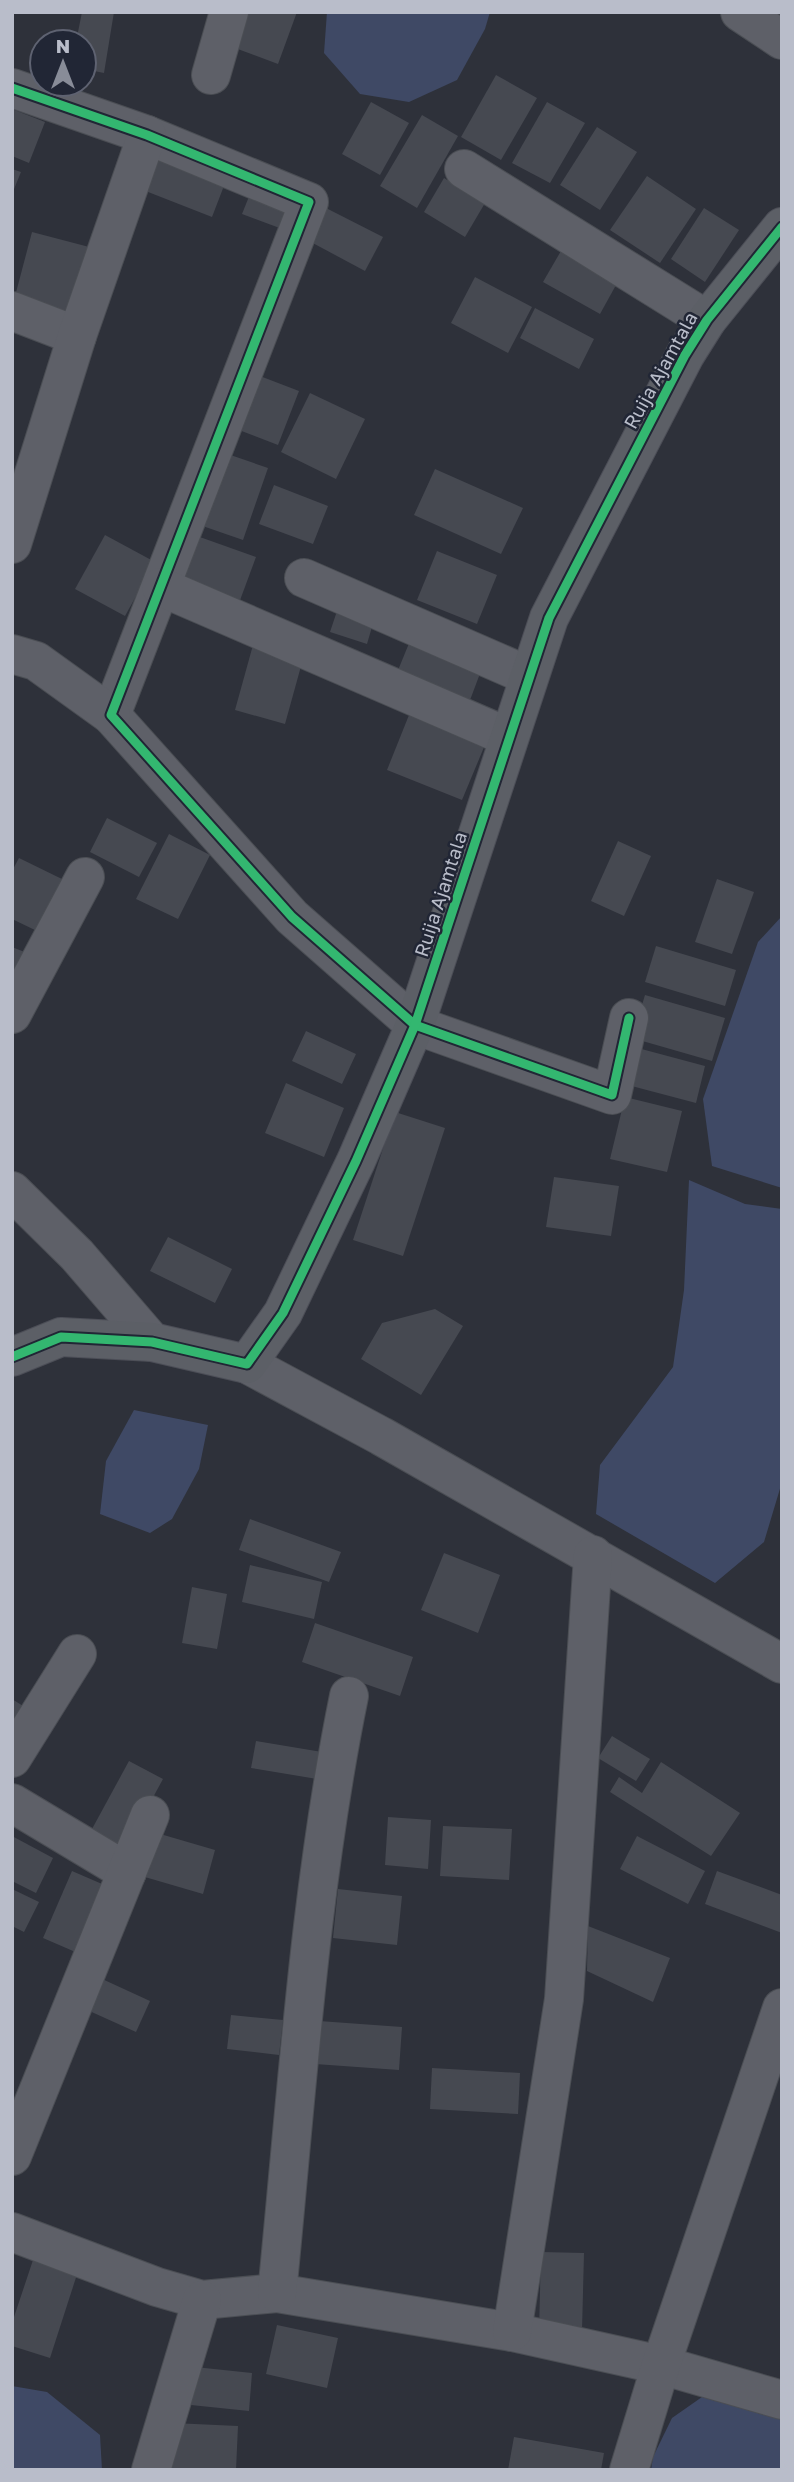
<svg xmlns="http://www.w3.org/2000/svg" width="794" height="2482" font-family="'Golos Text',sans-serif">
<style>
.water{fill:#3f4965}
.building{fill:#464951}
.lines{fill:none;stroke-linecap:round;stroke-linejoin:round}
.street-casing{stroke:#4b4e54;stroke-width:40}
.secondary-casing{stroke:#4c4e57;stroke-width:40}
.street{stroke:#5e6068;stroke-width:38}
.secondary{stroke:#5c5f66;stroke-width:38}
.cycleway-casing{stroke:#212635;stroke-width:13}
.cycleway{stroke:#33b770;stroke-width:9}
.labels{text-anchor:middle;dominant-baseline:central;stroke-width:5;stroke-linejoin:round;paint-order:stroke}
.street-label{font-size:19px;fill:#b9bdca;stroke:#212635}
</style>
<rect width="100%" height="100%" fill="#2e313a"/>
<g class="water">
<path d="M 327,12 L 490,12 L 485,29 L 457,80 L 409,102 L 360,94 L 324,53 Z"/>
<path d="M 782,916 L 782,1188 L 712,1166 L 703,1099 L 758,942 Z"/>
<path d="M 689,1180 L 745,1204 L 782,1209 L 782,1482 L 764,1542 L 715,1583 L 596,1514 L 600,1465 L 673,1367 L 684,1290 Z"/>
<path d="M 134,1410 L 208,1425 L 199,1469 L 172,1519 L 150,1533 L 100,1514 L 106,1461 Z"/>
<path d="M 12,2386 L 47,2392 L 100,2435 L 102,2470 L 12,2470 Z"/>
<path d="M 730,2396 L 782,2410 L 782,2470 L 651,2470 L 653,2457 L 672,2418 L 702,2397 Z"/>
</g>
<g class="building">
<path d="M 82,12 L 114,12 L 104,73 L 84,69 L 84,42 L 76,42 Z"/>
<path d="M 248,12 L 297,12 L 278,64 L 235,48 Z"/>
<path d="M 496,75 L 537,98 L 501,160 L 461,137 Z"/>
<path d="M 371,102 L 409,123 L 380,175 L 342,154 Z"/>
<path d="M 547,102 L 585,123 L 550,183 L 512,163 Z"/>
<path d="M 12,109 L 45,122 L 29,163 L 12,156 Z"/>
<path d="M 422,115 L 458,136 L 417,208 L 380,186 Z"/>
<path d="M 597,127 L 637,152 L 600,210 L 560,185 Z"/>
<path d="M 158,151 L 227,178 L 212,217 L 143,190 Z"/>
<path d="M 12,169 L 21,172 L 12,194 Z"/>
<path d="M 647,176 L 696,209 L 660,263 L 610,230 Z"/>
<path d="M 444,178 L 485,203 L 465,237 L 424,212 Z"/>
<path d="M 252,189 L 294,205 L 285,230 L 242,214 Z"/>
<path d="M 326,208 L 383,237 L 365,271 L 309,241 Z"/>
<path d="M 704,208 L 739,230 L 705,282 L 671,259 Z"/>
<path d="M 32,232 L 93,248 L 74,316 L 14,300 Z"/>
<path d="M 565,244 L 621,276 L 600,314 L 543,282 Z"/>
<path d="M 475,277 L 532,307 L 508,353 L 451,323 Z"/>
<path d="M 535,308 L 594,339 L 579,369 L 520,338 Z"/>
<path d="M 252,373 L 299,391 L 278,445 L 231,427 Z"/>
<path d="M 310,393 L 365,419 L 336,479 L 281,452 Z"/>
<path d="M 216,450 L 268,468 L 243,540 L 191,522 Z"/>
<path d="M 435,469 L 523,508 L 501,554 L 414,515 Z"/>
<path d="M 274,485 L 328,506 L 313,544 L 259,524 Z"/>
<path d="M 105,535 L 155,562 L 125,616 L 75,589 Z"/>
<path d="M 197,536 L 256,557 L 239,603 L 181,582 Z"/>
<path d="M 437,551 L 497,575 L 477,624 L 417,600 Z"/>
<path d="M 340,602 L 376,613 L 367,644 L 330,632 Z"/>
<path d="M 412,636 L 484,663 L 467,708 L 394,680 Z"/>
<path d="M 253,645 L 303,659 L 285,724 L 235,710 Z"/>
<path d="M 411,710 L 487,740 L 462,800 L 387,770 Z"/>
<path d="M 107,818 L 157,843 L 139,877 L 90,852 Z"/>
<path d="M 169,834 L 210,855 L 178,919 L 136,899 Z"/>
<path d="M 618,841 L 651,856 L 624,916 L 591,901 Z"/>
<path d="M 19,858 L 64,880 L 37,931 L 12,919 L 12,871 Z"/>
<path d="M 717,879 L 754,892 L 732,954 L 695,942 Z"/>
<path d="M 656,946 L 736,970 L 725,1006 L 645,982 Z"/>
<path d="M 12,947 L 32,955 L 12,1003 Z"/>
<path d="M 645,995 L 725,1018 L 712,1061 L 632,1038 Z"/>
<path d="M 306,1031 L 356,1054 L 342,1084 L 292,1061 Z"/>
<path d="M 634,1047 L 705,1066 L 696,1103 L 624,1084 Z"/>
<path d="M 286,1083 L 344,1108 L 324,1157 L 265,1133 Z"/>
<path d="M 625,1097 L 682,1111 L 667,1172 L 610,1159 Z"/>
<path d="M 395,1112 L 445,1128 L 403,1256 L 353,1240 Z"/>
<path d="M 554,1177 L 619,1186 L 611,1236 L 546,1227 Z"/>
<path d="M 168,1237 L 232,1269 L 215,1303 L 150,1271 Z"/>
<path d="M 435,1309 L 463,1326 L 421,1395 L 361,1359 L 382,1323 Z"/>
<path d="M 250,1519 L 341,1552 L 329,1582 L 239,1550 Z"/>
<path d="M 444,1553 L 500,1575 L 478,1633 L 421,1610 Z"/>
<path d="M 250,1565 L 322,1582 L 314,1619 L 242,1602 Z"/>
<path d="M 192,1587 L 227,1594 L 217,1649 L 182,1643 Z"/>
<path d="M 315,1623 L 413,1657 L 400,1696 L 302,1662 Z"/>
<path d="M 12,1699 L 31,1711 L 12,1741 Z"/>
<path d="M 612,1736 L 650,1759 L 636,1781 L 598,1758 Z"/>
<path d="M 256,1741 L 322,1752 L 317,1779 L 251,1768 Z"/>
<path d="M 129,1761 L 163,1779 L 120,1858 L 86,1840 Z"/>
<path d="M 661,1762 L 740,1813 L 711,1856 L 610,1792 L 619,1777 L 642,1793 Z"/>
<path d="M 388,1817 L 431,1820 L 428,1869 L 385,1865 Z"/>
<path d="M 443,1826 L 512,1829 L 509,1880 L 440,1876 Z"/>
<path d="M 150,1831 L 215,1850 L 203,1894 L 138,1875 Z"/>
<path d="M 12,1836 L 53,1858 L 36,1893 L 12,1881 Z"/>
<path d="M 637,1836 L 705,1871 L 688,1904 L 620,1869 Z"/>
<path d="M 72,1871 L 109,1887 L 80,1954 L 43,1938 Z"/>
<path d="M 717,1871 L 782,1895 L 782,1933 L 705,1904 Z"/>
<path d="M 12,1889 L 39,1902 L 24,1932 L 12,1926 Z"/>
<path d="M 338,1889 L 402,1896 L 397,1945 L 333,1938 Z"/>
<path d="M 588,1926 L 670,1958 L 653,2002 L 587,1971 Z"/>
<path d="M 100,1978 L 150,2001 L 136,2032 L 85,2009 Z"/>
<path d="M 231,2015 L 283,2020 L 279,2055 L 227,2049 Z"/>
<path d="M 319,2021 L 402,2027 L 399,2070 L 315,2064 Z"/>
<path d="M 432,2068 L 520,2073 L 518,2114 L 430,2109 Z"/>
<path d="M 37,2248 L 81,2262 L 50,2358 L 12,2346 L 12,2323 Z"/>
<path d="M 541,2252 L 584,2253 L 582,2331 L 539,2331 Z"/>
<path d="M 277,2325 L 338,2338 L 327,2388 L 266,2374 Z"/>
<path d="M 195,2367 L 252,2373 L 249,2411 L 191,2405 Z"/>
<path d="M 173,2423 L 238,2426 L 236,2470 L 172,2470 Z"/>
<path d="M 514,2437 L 604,2453 L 601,2470 L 508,2470 Z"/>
</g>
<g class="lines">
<g class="street-casing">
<g id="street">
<path d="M 740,12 L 782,40"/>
<path d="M 211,75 L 229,12"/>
<path d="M 12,88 L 147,135 L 309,202 L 111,715 L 292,917 L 415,1025 L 612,1095 L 629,1018"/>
<path d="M 464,169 L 707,320"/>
<path d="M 12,311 L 77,336"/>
<path d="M 12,544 L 77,336 L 147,135"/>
<path d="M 304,578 L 529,676"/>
<path d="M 161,587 L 508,737"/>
<path d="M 12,654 L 36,661 L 111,715"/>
<path d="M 12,1014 L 85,877"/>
<path d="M 12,1191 L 77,1255 L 152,1342"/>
<path d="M 247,1364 L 381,1436 L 782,1664"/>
<path d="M 12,1758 L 77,1654"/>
<path d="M 12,1803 L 127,1872"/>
<path d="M 12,2156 L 150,1815"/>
<path d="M 12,2232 L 157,2287 L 202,2300 L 277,2293 L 512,2332 L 661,2365 L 782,2400"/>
<path d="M 277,2293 C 297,2094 309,1892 349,1696"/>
<path d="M 512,2332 L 564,1999 L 593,1555"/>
<path d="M 151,2470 L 202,2300"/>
<path d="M 629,2470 L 661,2365 L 782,2008"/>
</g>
</g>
<g class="secondary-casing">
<path id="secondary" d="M 12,1357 L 61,1337 L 152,1342 L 247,1364 L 283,1313 L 356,1161 L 415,1025 L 549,618 L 685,355 L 707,320 L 782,227"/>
</g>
<use href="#street" class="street"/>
<use href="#secondary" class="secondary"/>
<g class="cycleway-casing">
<g id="cycleway">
<path d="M 12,88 L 147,135 L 309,202 L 111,715 L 292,917 L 415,1025 L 612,1095 L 629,1018"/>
<path d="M 12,1357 L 61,1337 L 152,1342 L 247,1364 L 283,1313 L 356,1161 L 415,1025 L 549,618 L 685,355 L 707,320 L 782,227"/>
</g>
</g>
<use href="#cycleway" class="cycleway"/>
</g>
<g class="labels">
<g class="street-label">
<text transform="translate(660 370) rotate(-61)">Ruija Ajamtala</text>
<text transform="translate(440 894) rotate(-72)">Ruija Ajamtala</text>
</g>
</g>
<rect width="794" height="2482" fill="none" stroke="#b9bdca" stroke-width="28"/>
<g transform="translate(63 63)"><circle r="33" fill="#212635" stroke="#5e6271" stroke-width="2"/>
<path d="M0-5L12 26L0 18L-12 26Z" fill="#888c98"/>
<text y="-10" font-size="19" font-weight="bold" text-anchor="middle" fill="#b9bdca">N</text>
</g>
</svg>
